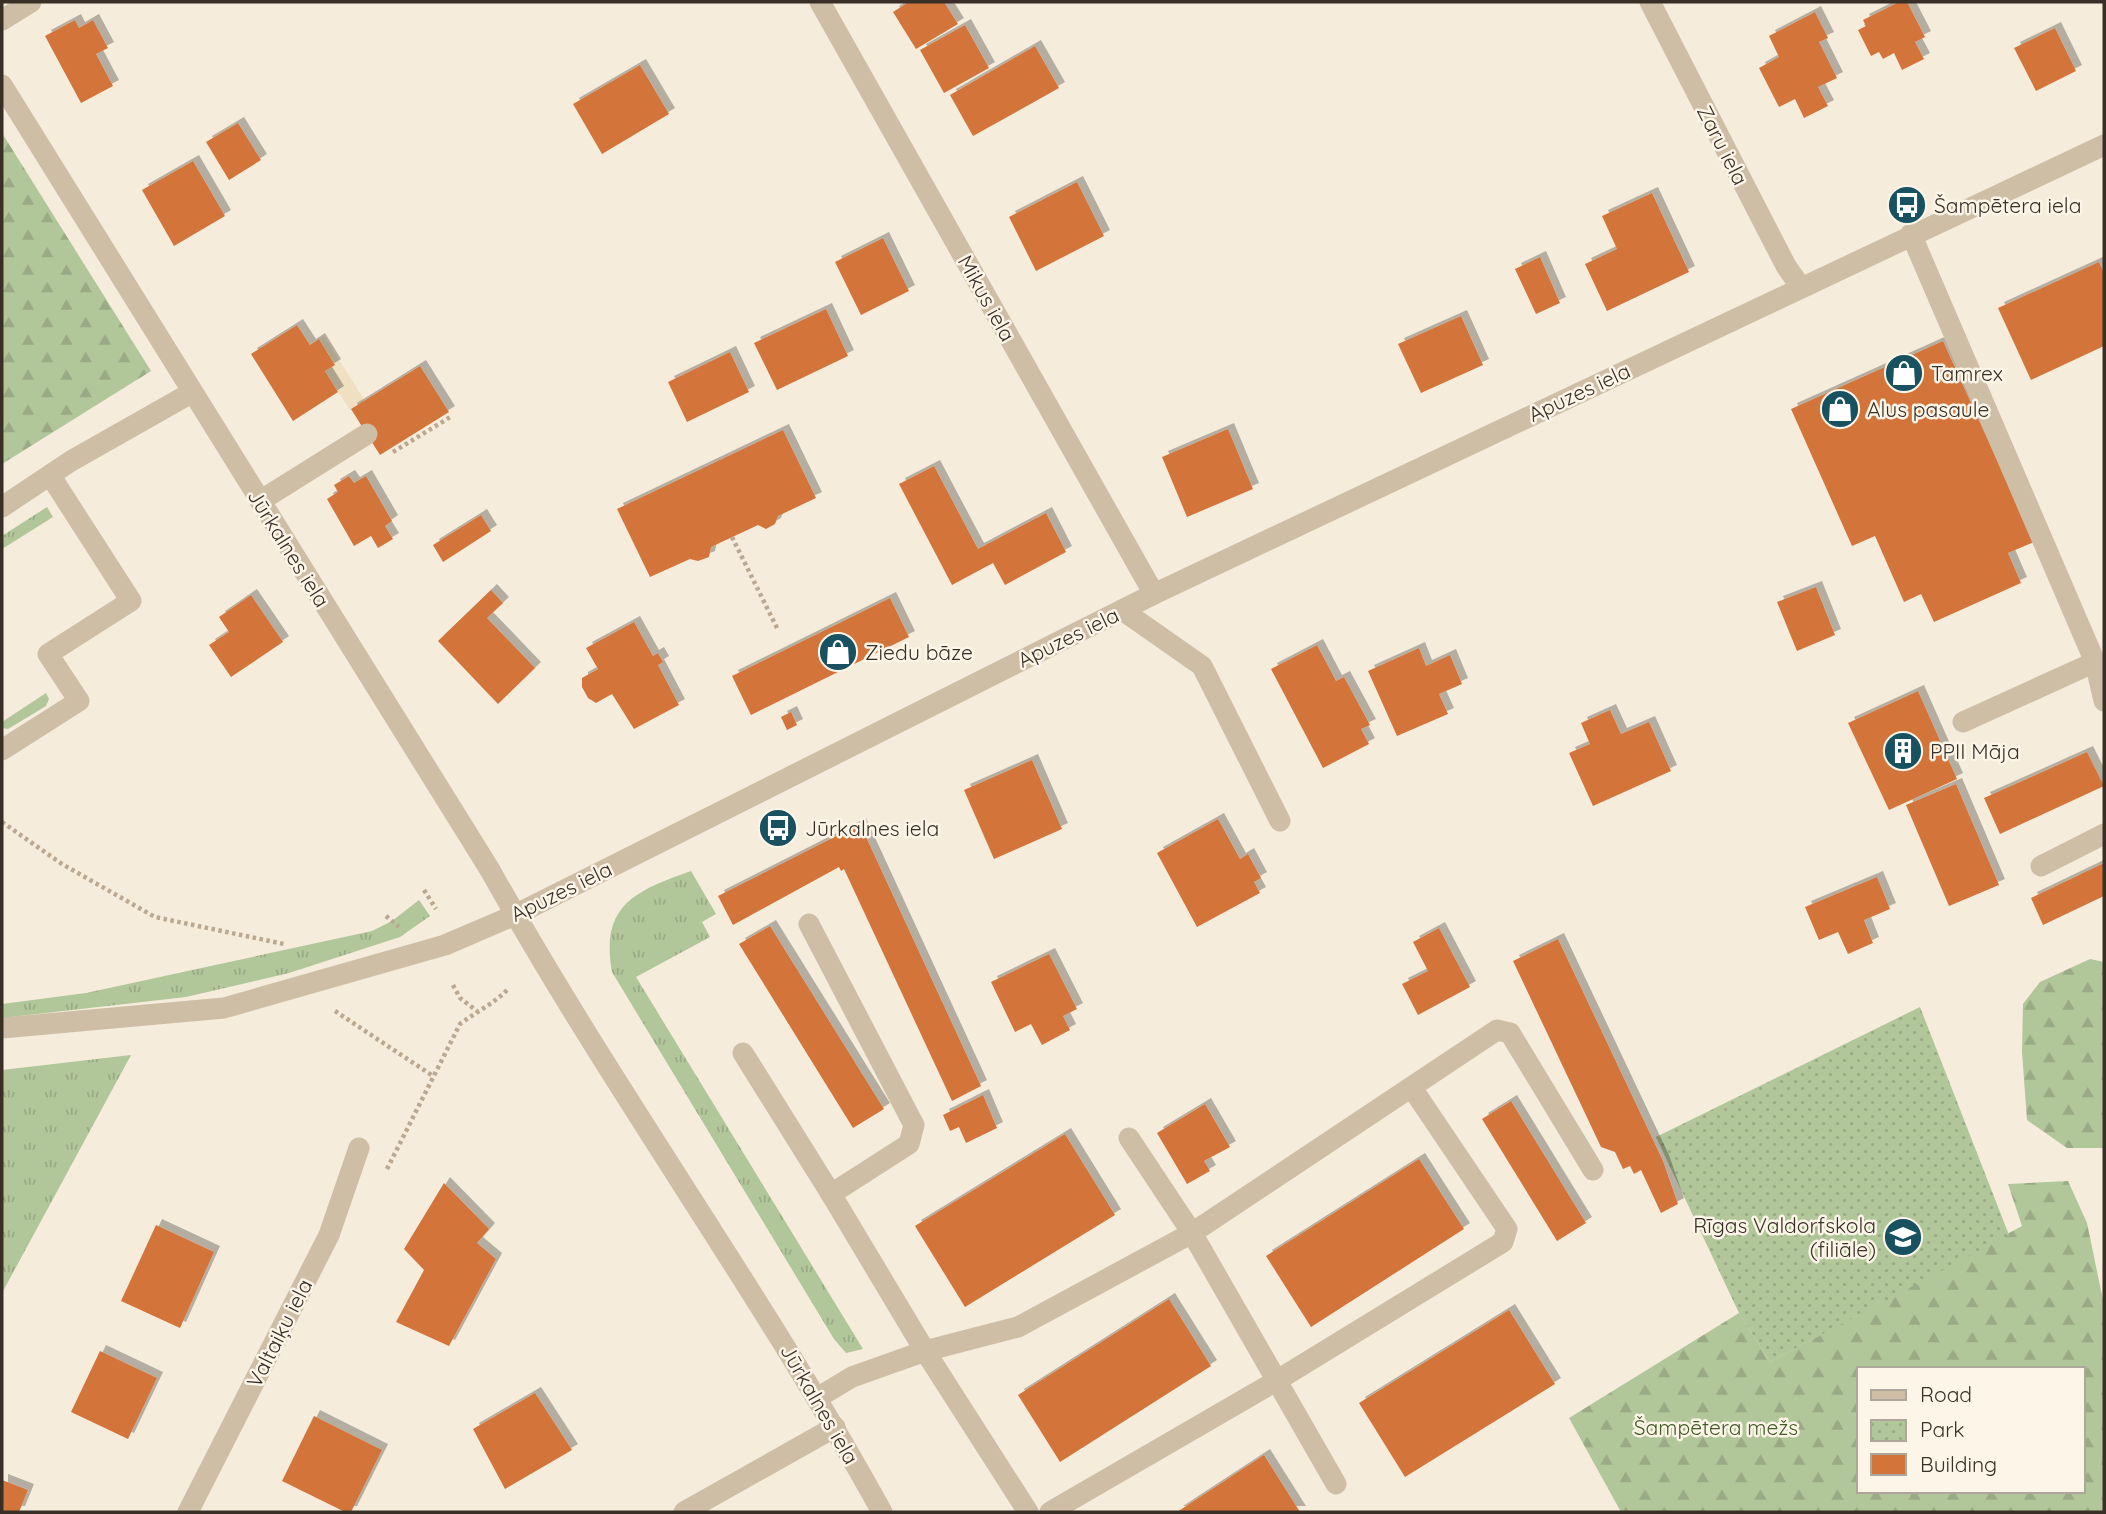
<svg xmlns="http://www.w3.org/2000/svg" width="2106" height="1514" font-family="Quicksand,sans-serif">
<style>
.grass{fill:url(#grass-tufts)}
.forest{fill:url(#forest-firs);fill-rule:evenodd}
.park{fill:url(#park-dots)}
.plaza{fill:#eee0c1}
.building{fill:#d3743b;filter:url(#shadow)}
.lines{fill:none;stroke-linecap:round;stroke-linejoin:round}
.path{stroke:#baa890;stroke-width:4.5;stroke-dasharray:3.5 3.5;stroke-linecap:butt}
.minor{stroke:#cebea6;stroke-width:21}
.labels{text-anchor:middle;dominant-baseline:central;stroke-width:5;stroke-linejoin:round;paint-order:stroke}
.street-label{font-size:21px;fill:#392f27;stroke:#fcf5e8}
.poi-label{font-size:21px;fill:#392f27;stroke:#fcf5e8;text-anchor:start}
.park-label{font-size:21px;fill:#425b28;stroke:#fcf5e8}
</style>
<defs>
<pattern id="grass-tufts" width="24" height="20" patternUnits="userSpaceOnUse" patternTransform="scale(1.75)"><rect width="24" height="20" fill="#b1c699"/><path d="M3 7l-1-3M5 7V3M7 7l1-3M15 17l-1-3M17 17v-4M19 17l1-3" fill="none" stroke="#99aa84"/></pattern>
<pattern id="forest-firs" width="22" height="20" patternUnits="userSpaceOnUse" patternTransform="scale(1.75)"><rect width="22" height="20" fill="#b1c699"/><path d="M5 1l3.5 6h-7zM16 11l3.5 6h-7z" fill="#99aa84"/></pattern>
<pattern id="park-dots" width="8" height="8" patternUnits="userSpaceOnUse" patternTransform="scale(1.75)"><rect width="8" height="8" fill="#b1c699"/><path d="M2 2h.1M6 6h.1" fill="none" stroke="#99aa84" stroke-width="1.8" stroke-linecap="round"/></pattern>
<filter id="shadow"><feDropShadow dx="6" dy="-6" stdDeviation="0" flood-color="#0004"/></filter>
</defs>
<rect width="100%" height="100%" fill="#f5ecdb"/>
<g class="grass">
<path d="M 47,507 L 53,517 L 2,549 L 2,536 Z"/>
<path d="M 46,693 L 49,699 L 46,706 L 8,729 L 2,728 L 2,722 Z"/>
<path d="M 691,871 L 716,914 L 702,922 L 710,937 L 636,977 L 863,1349 L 846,1353 L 834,1339 L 612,972 C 600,905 635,891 691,871 Z"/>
<path d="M 419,900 L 430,916 L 400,937 L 289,973 L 186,997 L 2,1018 L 2,1004 L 86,993 L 372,931 L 392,921 Z"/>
<path d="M 131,1055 L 2,1293 L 2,1070 Z"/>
</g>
<g class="forest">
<path d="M 2,133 L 151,371 L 2,464 Z"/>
<path d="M 2090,959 L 2104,962 L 2104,1148 L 2067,1148 L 2027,1120 L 2022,1052 L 2023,1004 L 2040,982 Z"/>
<path d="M 2068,1181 L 2087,1223 L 2104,1305 L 2104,1512 L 1621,1512 L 1569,1418 L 1739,1313 L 1770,1362 L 2022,1226 L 2008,1184 ZM 1859,1369 L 2083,1369 L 2083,1491 L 1859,1491 Z"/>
</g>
<path class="park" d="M 1920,1007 L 2009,1235 L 1770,1362 L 1739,1313 L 1656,1137 Z"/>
<path class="plaza" d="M 324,336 L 365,401 L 350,410 L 325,371 L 335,364 L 319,339 Z"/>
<g class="building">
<path d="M 909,2 L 944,2 L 958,24 L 916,49 L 893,12 Z"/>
<path d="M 1899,2 L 1907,2 L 1925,37 L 1915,42 L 1924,59 L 1902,70 L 1894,53 L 1883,59 L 1879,52 L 1871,56 L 1858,30 L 1866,26 L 1863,20 Z"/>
<path d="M 1815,12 L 1828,38 L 1819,42 L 1837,78 L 1818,87 L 1828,106 L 1804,118 L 1795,99 L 1779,107 L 1759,68 L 1779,57 L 1769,36 Z"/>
<path d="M 75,20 L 79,28 L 93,20 L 108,48 L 96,54 L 113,86 L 81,103 L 45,36 Z"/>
<path d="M 965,25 L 989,68 L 944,93 L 920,50 Z"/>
<path d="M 2055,28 L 2076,71 L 2036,91 L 2014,48 Z"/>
<path d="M 1035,46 L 1059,88 L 973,136 L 950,95 Z"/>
<path d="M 640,65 L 669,114 L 602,154 L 573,104 Z"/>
<path d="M 238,123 L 261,160 L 229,180 L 206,142 Z"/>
<path d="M 193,161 L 225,216 L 174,246 L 142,190 Z"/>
<path d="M 1077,182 L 1104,236 L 1036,271 L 1009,217 Z"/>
<path d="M 1652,193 L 1689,272 L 1607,311 L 1585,264 L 1617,249 L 1602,216 Z"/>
<path d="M 883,238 L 909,291 L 861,315 L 835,262 Z"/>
<path d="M 1540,257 L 1560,303 L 1536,314 L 1515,269 Z"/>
<path d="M 2099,262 L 2104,273 L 2104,346 L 2031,380 L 1998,308 Z"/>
<path d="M 826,309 L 848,356 L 777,390 L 754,343 Z"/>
<path d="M 1461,316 L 1483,365 L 1421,393 L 1398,344 Z"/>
<path d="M 297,325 L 310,345 L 319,339 L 335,365 L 325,371 L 338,392 L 293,421 L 251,354 Z"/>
<path d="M 1943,341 L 2034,542 L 2008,553 L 2021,583 L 1934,622 L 1921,594 L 1904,602 L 1875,536 L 1852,546 L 1791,409 Z"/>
<path d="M 730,352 L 749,392 L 687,422 L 668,382 Z"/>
<path d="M 420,366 L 449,412 L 380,455 L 351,409 Z"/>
<path d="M 1228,429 L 1253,489 L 1187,517 L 1162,457 Z"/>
<path d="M 783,430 L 816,498 L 778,516 L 775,524 L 766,529 L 758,525 L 711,547 L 709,557 L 698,561 L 690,559 L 650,577 L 617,509 Z"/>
<path d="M 934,466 L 978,549 L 1046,513 L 1066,552 L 1005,585 L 993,563 L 952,585 L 899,484 Z"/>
<path d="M 349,476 L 354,483 L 366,476 L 392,521 L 385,526 L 393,539 L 378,548 L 371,536 L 354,546 L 327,499 L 338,492 L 334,485 Z"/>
<path d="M 481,515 L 491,531 L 443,562 L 433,545 Z"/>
<path d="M 1816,587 L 1835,635 L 1797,651 L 1777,602 Z"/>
<path d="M 491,590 L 503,603 L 487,618 L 535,668 L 498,704 L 438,641 Z"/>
<path d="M 251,595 L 283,642 L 231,677 L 209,645 L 229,632 L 219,617 Z"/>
<path d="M 890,598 L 909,637 L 751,715 L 732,676 Z"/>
<path d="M 634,622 L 653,656 L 658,653 L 663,662 L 658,665 L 679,705 L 634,729 L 612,694 L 596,703 L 588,698 L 582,687 L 582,678 L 598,669 L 586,648 Z"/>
<path d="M 1317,645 L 1336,681 L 1344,677 L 1370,725 L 1361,729 L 1369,744 L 1323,768 L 1271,669 Z"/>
<path d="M 1419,648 L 1426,666 L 1450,655 L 1462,684 L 1439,694 L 1448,714 L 1397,736 L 1368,671 Z"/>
<path d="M 1918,691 L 1957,779 L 1889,810 L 1848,723 Z"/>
<path d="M 1610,710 L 1621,734 L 1649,722 L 1671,771 L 1593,806 L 1569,753 L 1590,744 L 1581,723 Z"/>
<path d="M 791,712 L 797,725 L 787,730 L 781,717 Z"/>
<path d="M 2087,752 L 2104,786 L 2000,834 L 1984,798 Z"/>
<path d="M 1032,760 L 1062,829 L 994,859 L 964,790 Z"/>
<path d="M 1956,784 L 1999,885 L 1949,906 L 1906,805 Z"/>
<path d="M 1218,819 L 1240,859 L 1248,854 L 1261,878 L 1254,882 L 1260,893 L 1197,927 L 1157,853 Z"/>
<path d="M 860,824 L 981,1086 L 952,1101 L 844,869 L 841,871 L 839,867 L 733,925 L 718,896 Z"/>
<path d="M 2104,863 L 2104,896 L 2043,925 L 2031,898 Z"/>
<path d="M 1877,877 L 1890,909 L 1864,920 L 1873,943 L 1848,954 L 1838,932 L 1819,940 L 1805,907 Z"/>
<path d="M 770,926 L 884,1109 L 853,1128 L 739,944 Z"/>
<path d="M 1439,928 L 1470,987 L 1418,1015 L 1402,984 L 1428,971 L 1413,942 Z"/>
<path d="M 1558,939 L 1663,1161 L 1678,1204 L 1661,1213 L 1641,1170 L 1634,1174 L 1630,1166 L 1623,1169 L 1615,1152 L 1601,1147 L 1513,961 Z"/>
<path d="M 1049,954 L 1077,1009 L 1063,1016 L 1070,1030 L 1042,1045 L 1031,1024 L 1015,1032 L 991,982 Z"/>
<path d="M 983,1095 L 997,1128 L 966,1143 L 959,1127 L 950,1131 L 943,1115 Z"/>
<path d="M 1511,1101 L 1586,1223 L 1557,1241 L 1482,1119 Z"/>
<path d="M 1205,1104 L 1230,1147 L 1204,1161 L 1210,1171 L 1187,1184 L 1157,1133 Z"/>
<path d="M 1065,1134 L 1115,1215 L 965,1307 L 915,1226 Z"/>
<path d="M 1419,1159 L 1464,1229 L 1311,1327 L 1266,1256 Z"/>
<path d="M 444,1183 L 489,1229 L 477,1243 L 496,1259 L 449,1346 L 396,1322 L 424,1270 L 404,1249 Z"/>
<path d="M 156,1225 L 214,1252 L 180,1328 L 121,1301 Z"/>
<path d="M 1169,1299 L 1211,1366 L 1060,1462 L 1018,1395 Z"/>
<path d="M 1509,1310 L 1555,1384 L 1405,1477 L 1359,1403 Z"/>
<path d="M 100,1351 L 157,1378 L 128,1439 L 71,1412 Z"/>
<path d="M 535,1393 L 572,1450 L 505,1489 L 473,1429 Z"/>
<path d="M 314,1416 L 382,1450 L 351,1512 L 345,1512 L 282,1481 Z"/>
<path d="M 1264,1455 L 1300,1512 L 1177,1512 Z"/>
<path d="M 2,1480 L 28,1490 L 19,1512 L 2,1512 Z"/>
</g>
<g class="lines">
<g class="path">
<path d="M 393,452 L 452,416"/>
<path d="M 732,537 L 777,628"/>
<path d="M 2,822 L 62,864 L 155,917 L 284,944"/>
<path d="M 424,890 L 436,909"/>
<path d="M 386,916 L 399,927"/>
<path d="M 453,985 L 460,998 L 477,1011"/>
<path d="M 335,1011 L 433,1076"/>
<path d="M 387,1169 L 460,1024 C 477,1011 494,1004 509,988"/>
</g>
<g class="minor">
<path d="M 820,2 L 1154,594"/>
<path d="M 1650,2 L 1786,266 L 1800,286"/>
<path d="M 2,20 L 31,2"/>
<path d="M 2,85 L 490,870 C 612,1089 761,1292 882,1512"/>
<path d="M 1911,234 L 2095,662"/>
<path d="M 260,501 L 367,434"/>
<path d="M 2,507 L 71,461 L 191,393"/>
<path d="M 1122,610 L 1202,666 L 1280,821"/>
<path d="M 1963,722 L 2095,662 L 2104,701"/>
<path d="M 2,750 L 79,701 L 48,654 L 131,601 L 50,475"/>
<path d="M 2041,866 L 2104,834"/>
<path d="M 809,924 L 914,1125 L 909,1144 L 831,1194"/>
<path d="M 2,1028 L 224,1008 L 445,945 L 515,915 L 1154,594 L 2104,145"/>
<path d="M 743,1053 L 831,1194 L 925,1351 L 1018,1327 L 1192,1233 L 1497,1030 L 1510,1033 L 1593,1170"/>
<path d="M 1129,1138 L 1192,1233 L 1336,1484"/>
<path d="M 817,1398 L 852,1377 L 925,1351 L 1028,1512"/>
<path d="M 188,1512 L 329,1235 L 359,1148"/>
<path d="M 684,1512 L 835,1427"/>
<path d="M 1050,1512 L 1276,1381 L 1503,1242 L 1507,1229 L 1412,1088"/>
</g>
</g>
<defs>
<g id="bus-disc" transform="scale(2.0125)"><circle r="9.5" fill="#185260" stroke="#fcf5e8"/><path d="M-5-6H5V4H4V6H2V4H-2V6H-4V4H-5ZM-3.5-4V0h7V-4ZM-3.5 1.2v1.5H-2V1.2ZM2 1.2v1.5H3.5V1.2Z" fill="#fff"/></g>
<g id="shop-disc" transform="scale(2.0125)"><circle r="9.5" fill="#185260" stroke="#fcf5e8"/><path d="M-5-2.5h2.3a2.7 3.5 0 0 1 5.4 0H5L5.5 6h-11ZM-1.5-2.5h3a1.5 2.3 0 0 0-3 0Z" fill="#fff"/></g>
<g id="building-disc" transform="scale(2.0125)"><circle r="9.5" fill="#185260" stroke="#fcf5e8"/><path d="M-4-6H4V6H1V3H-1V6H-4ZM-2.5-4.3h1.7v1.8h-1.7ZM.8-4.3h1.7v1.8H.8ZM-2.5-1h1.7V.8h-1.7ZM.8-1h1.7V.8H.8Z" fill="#fff"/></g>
<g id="school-disc" transform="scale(2.0125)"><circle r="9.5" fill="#185260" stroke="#fcf5e8"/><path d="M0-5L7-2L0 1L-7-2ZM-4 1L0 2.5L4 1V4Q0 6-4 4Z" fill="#fff"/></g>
</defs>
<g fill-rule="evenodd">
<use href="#bus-disc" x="1907" y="205"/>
<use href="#shop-disc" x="1904" y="373"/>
<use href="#shop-disc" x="1840" y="409"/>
<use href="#shop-disc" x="838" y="652"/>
<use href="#building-disc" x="1903" y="751"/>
<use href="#bus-disc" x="778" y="828"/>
<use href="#school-disc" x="1903" y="1237"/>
</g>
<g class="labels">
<g class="street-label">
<text transform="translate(1723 145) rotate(63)">Zaru iela</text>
<text transform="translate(987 298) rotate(61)">Mikus iela</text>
<text transform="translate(1579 392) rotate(-25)">Apuzes iela</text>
<text transform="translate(289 548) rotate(58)">Jūrkalnes iela</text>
<text transform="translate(1068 637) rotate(-26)">Apuzes iela</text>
<text transform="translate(561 891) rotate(-26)">Apuzes iela</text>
<text transform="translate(279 1333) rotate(-63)">Valtaiķu iela</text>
<text transform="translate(820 1404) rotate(60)">Jūrkalnes iela</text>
</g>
<g class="poi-label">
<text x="1934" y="205">Šampētera iela</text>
<text x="1931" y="373">Tamrex</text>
<text x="1867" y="409">Alus pasaule</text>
<text x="865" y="652">Ziedu bāze</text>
<text x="1930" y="751">PPII Māja</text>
<text x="805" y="828">Jūrkalnes iela</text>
<text x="1876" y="1225" text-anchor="end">Rīgas Valdorfskola<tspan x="1876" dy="24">(filiāle)</tspan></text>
</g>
<g class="park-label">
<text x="1716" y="1427">Šampētera mežs</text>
</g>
</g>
<rect width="2106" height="1514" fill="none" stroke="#392f27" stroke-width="7"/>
<rect x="1857" y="1367" width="228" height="126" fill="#fcf5e8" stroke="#aea69b" stroke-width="2"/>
<rect x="1871" y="1390" width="35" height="10" fill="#cebea6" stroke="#aea69b" stroke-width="2"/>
<text x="1920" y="1402" font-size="21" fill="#392f27">Road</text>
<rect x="1871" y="1420" width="35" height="21" fill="url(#park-dots)" stroke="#aea69b" stroke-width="2"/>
<text x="1920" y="1437" font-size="21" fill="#392f27">Park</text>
<rect x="1871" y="1454" width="35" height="21" fill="#d3743b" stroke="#aea69b" stroke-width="2"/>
<text x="1920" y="1472" font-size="21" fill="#392f27">Building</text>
</svg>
